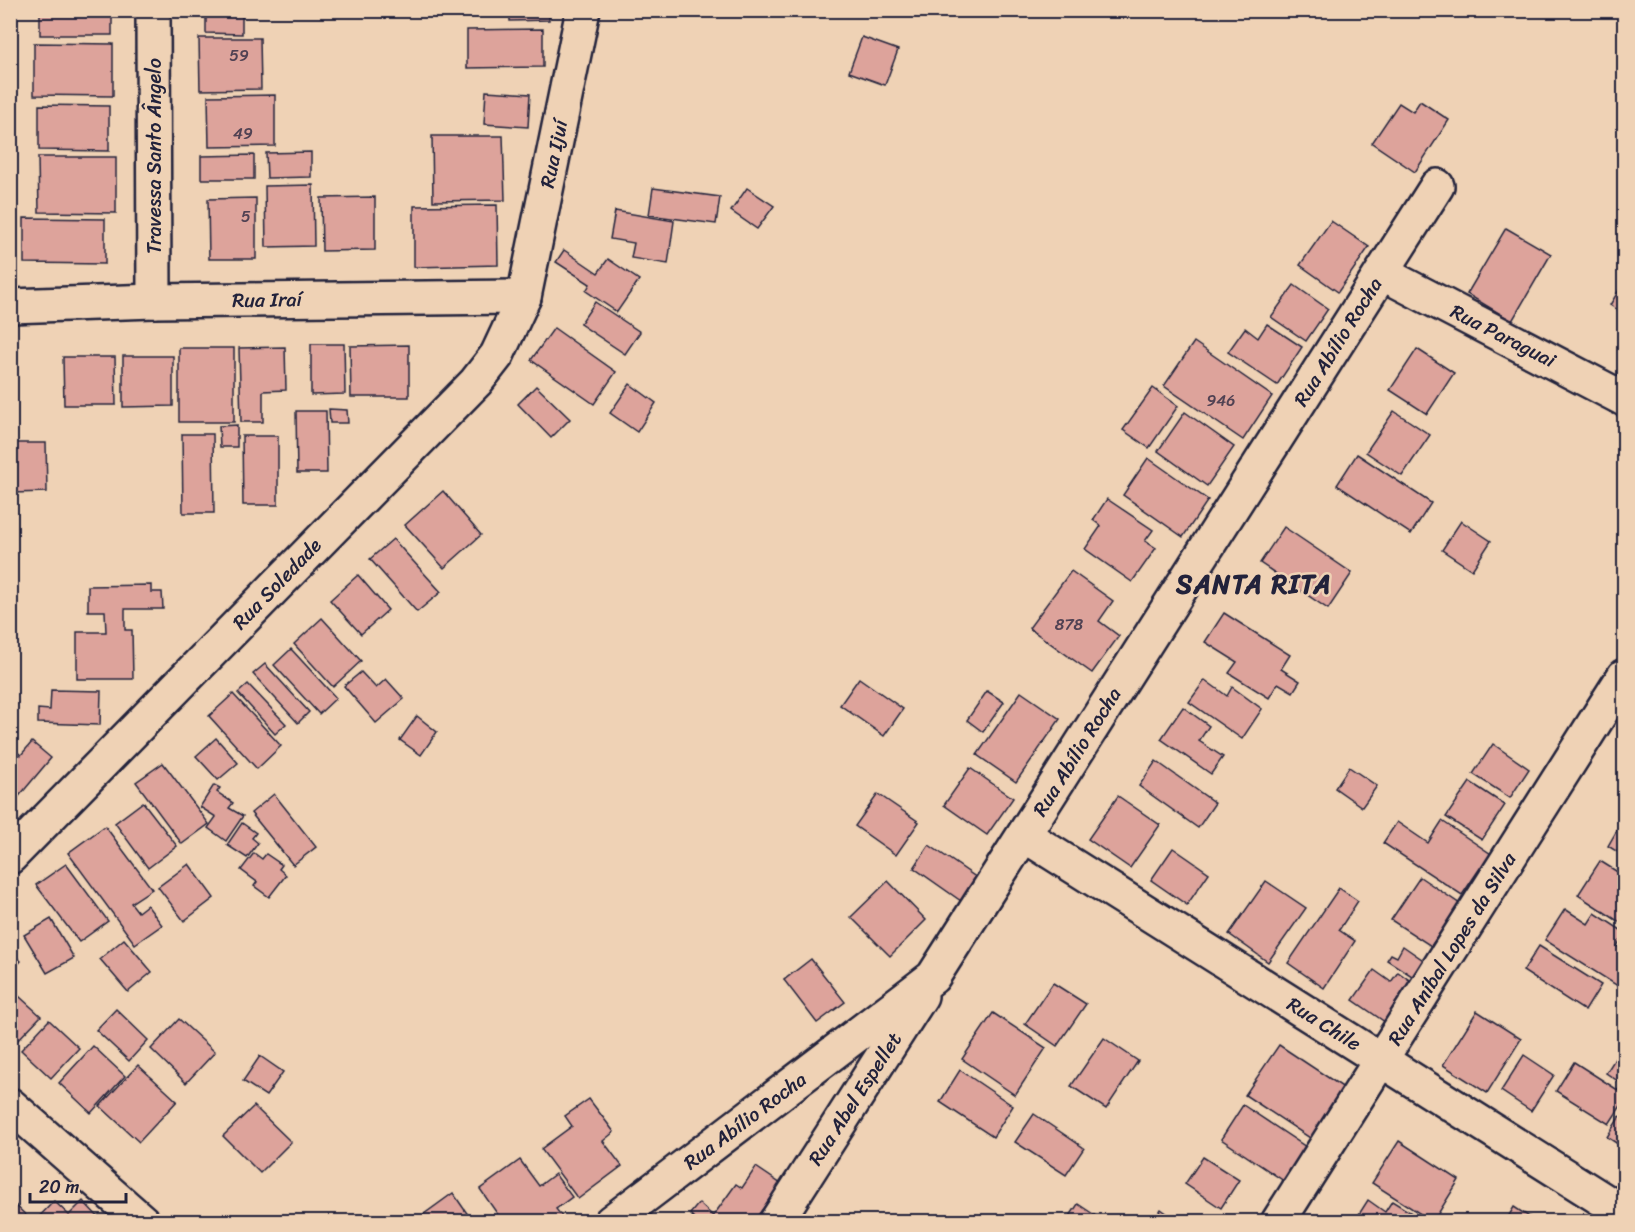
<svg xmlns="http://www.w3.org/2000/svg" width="1635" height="1232" font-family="Sriracha,sans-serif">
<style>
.building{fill:#dda39b;stroke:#22223b;stroke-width:1.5}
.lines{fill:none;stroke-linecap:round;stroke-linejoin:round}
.minor-casing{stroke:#22223b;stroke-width:38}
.tertiary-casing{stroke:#22223b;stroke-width:38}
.minor{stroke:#efd2b5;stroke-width:33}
.tertiary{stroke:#efd2b5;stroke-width:33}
.labels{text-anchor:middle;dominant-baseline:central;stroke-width:5;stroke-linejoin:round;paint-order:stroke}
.number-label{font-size:16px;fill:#514253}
.street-label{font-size:20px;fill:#22223b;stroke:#efd2b5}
.district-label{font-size:26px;font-weight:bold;letter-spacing:1.5px;fill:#22223b;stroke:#efd2b5}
</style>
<rect width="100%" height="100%" fill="#efd2b5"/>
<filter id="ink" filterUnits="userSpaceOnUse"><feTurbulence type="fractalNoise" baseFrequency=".0167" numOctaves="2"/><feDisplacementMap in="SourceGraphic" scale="12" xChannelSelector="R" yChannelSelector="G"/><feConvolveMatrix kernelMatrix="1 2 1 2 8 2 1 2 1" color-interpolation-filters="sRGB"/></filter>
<g filter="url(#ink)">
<g class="building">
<rect x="40" y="10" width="72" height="25"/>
<path d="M 206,10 L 258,10 L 258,13 L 242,12 L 242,34 L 206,33 Z"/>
<path d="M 510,10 L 549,10 L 549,20 L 510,21 Z"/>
<path d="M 543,29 L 543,67 L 467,68 L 467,30 Z"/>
<path d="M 862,37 L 898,50 L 885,85 L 849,72 Z"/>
<path d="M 199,38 L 260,38 L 261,89 L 200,90 Z"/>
<path d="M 34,43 L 113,44 L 113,96 L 34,95 Z"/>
<path d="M 486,91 L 530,94 L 528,127 L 484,124 Z"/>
<path d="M 275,95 L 275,146 L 209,147 L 208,96 Z"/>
<path d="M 1420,101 L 1449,120 L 1415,172 L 1372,143 L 1399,103 L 1413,112 Z"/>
<path d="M 39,105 L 109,106 L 109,151 L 39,150 Z"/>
<path d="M 432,136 L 503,136 L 505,200 L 433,201 Z"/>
<path d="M 311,152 L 311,177 L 267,178 L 266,153 Z"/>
<path d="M 254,155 L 254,179 L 201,179 L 201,156 Z"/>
<path d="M 38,157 L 116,157 L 116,213 L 39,212 Z"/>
<path d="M 313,185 L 314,246 L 266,247 L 265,186 Z"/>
<path d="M 653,188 L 720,197 L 716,224 L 649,215 Z"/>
<path d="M 747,188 L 774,206 L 757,229 L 731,211 Z"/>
<path d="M 375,197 L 375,250 L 322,251 L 321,198 Z"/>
<path d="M 256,198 L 256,259 L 209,259 L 208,199 Z"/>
<path d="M 10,205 L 16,205 L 15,254 L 10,254 Z"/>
<path d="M 497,205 L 498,265 L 414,267 L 414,206 Z"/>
<path d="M 615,211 L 674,221 L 668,264 L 631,258 L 634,243 L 610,239 Z"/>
<path d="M 24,218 L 105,219 L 105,264 L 24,263 Z"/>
<path d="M 1331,221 L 1369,247 L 1338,292 L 1300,265 Z"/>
<path d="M 1506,228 L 1551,254 L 1512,321 L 1467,294 Z"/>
<path d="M 564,250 L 598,273 L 608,259 L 639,280 L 617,312 L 586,291 L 590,284 L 556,262 Z"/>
<path d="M 1294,285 L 1328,309 L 1306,341 L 1271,317 Z"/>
<path d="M 1619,290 L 1624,293 L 1624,314 L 1610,305 Z"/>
<path d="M 595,302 L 640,332 L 625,354 L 580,324 Z"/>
<path d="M 1267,324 L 1302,347 L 1277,385 L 1228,352 L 1245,328 L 1258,338 Z"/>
<path d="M 554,328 L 616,372 L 594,404 L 531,360 Z"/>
<path d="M 1194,342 L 1272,396 L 1243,440 L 1164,386 Z"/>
<path d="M 311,344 L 344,344 L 345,394 L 311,395 Z"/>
<path d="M 409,345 L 409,397 L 351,397 L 350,346 Z"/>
<path d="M 285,347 L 286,390 L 263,391 L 263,422 L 241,422 L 239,348 Z"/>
<rect x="179" y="348" width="55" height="74"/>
<path d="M 1417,349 L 1454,373 L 1427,414 L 1390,390 Z"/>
<path d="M 123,356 L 173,356 L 173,406 L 123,407 Z"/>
<path d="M 63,357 L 115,357 L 116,405 L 64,405 Z"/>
<path d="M 630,384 L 656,403 L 637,432 L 610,413 Z"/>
<path d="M 536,386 L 570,419 L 551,438 L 518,404 Z"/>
<path d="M 1153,388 L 1178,406 L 1149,448 L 1123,430 Z"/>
<path d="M 329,409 L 347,410 L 348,423 L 330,423 Z"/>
<path d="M 296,411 L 326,411 L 327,473 L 297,473 Z"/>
<path d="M 1394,411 L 1430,435 L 1402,476 L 1366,452 Z"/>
<path d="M 1185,412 L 1234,447 L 1207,486 L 1158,451 Z"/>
<path d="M 237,425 L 237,447 L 220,447 L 219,426 Z"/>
<path d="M 182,434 L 213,434 L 214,513 L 183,513 Z"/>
<path d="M 242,436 L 278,436 L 278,505 L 243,505 Z"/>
<path d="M 11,443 L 46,443 L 47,492 L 12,493 Z"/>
<path d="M 1357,454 L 1431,503 L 1411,534 L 1337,485 Z"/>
<path d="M 1148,458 L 1208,500 L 1183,537 L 1123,495 Z"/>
<path d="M 443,491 L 481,535 L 444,568 L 405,525 Z"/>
<path d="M 1107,499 L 1153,530 L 1145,541 L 1156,548 L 1132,582 L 1085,549 L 1101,526 L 1093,520 Z"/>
<path d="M 1461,521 L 1491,541 L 1472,570 L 1442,550 Z"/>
<path d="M 1284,527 L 1352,573 L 1328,609 L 1260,563 Z"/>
<path d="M 393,539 L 441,592 L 417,612 L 370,559 Z"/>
<path d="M 1071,571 L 1113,601 L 1099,621 L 1119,636 L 1092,673 L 1029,628 Z"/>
<path d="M 358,575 L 388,610 L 361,634 L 330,600 Z"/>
<path d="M 151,585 L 151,592 L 162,592 L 163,609 L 125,609 L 125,630 L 132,630 L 133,679 L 77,679 L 77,632 L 106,632 L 105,611 L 88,611 L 88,586 Z"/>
<path d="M 1224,613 L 1290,655 L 1281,669 L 1300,681 L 1293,692 L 1278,683 L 1269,698 L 1229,673 L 1237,662 L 1205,642 Z"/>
<path d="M 322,618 L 361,661 L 333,687 L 294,644 Z"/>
<path d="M 291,649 L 336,698 L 319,714 L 274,665 Z"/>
<path d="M 265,664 L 309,712 L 298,723 L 253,674 Z"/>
<path d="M 361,672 L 376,688 L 386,679 L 404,699 L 376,723 L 344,686 Z"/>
<path d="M 859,678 L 903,709 L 884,736 L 840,705 Z"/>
<path d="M 1205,680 L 1227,696 L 1232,687 L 1262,709 L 1242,739 L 1189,702 Z"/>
<path d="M 248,684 L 286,724 L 275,734 L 238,693 Z"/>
<path d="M 51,690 L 101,691 L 100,725 L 38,723 L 38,709 L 50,710 Z"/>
<path d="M 987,691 L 1004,702 L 983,732 L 967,720 Z"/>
<path d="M 1021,692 L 1060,719 L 1016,782 L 977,755 Z"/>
<path d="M 233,694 L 281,746 L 257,769 L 209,716 Z"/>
<path d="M 1183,707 L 1209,726 L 1199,741 L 1223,757 L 1211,774 L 1161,739 Z"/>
<path d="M 417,716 L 437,732 L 421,755 L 400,740 Z"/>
<path d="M 216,738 L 238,763 L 218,780 L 196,756 Z"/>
<path d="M 32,742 L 51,758 L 10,807 L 10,746 L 21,755 Z"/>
<path d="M 1493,744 L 1529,769 L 1510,798 L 1473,774 Z"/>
<path d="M 1156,761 L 1215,803 L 1198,828 L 1139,786 Z"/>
<path d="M 163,763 L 209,824 L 182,844 L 136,782 Z"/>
<path d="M 1349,767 L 1377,786 L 1362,807 L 1335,788 Z"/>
<path d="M 970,768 L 1013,798 L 987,835 L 944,805 Z"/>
<path d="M 1470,782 L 1505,805 L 1482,840 L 1446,817 Z"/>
<path d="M 214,785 L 220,788 L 217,792 L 233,803 L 229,808 L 243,816 L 226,841 L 208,828 L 216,817 L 200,807 Z"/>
<path d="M 274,794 L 316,847 L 293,865 L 251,813 Z"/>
<path d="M 878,794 L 919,822 L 896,855 L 855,826 Z"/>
<path d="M 1118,796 L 1160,825 L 1130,868 L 1088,839 Z"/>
<path d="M 143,802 L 177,846 L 148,868 L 115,823 Z"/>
<path d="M 1624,818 L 1624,856 L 1608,846 Z"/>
<path d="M 1442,821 L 1497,858 L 1487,872 L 1480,868 L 1462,895 L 1383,843 L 1397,822 L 1428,843 Z"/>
<path d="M 242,823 L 256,833 L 252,838 L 258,843 L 247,858 L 227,845 Z"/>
<path d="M 105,826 L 152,889 L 131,903 L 138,912 L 147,905 L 162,925 L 135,944 L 68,853 Z"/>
<path d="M 929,845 L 977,878 L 961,901 L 914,868 Z"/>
<path d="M 1173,848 L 1209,873 L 1187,905 L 1151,880 Z"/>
<path d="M 254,853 L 262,859 L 266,854 L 282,865 L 279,869 L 286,875 L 269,897 L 254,886 L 257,882 L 241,870 Z"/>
<path d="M 1600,861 L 1624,876 L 1624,925 L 1578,895 Z"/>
<path d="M 66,864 L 108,921 L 79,942 L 36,885 Z"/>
<path d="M 189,864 L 214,898 L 184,921 L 158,887 Z"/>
<path d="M 1420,877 L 1460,904 L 1431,946 L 1391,920 Z"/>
<path d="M 888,881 L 926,920 L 890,956 L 851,917 Z"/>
<path d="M 1266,881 L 1306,908 L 1268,962 L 1229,934 Z"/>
<path d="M 1339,888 L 1358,901 L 1339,930 L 1355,941 L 1324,988 L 1288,963 Z"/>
<path d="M 1565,909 L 1588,924 L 1595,913 L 1624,932 L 1624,935 L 1617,946 L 1624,951 L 1624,990 L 1545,940 Z"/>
<path d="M 51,919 L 74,958 L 47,973 L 24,935 Z"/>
<path d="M 124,939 L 152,972 L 128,992 L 100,959 Z"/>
<path d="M 1403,946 L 1426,962 L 1415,978 L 1387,960 L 1391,954 L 1397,957 Z"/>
<path d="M 1539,946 L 1601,985 L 1585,1011 L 1523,971 Z"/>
<path d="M 10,951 L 21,961 L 10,972 Z"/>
<path d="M 811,959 L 845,1002 L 817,1023 L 784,980 Z"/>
<path d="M 1374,970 L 1391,982 L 1398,972 L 1412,982 L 1385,1022 L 1353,1000 Z"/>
<path d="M 1053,983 L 1086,1004 L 1057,1046 L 1025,1024 Z"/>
<path d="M 10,988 L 41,1016 L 13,1045 L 10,1043 Z"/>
<path d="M 116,1009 L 148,1040 L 129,1061 L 96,1030 Z"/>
<path d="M 1477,1011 L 1521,1039 L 1487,1093 L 1443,1065 Z"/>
<path d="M 993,1013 L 1046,1048 L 1015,1095 L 962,1059 Z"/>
<path d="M 179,1019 L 215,1052 L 186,1083 L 151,1049 Z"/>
<path d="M 49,1020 L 79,1048 L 51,1078 L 21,1050 Z"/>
<path d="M 1104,1038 L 1138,1061 L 1106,1109 L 1071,1086 Z"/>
<path d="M 1279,1045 L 1347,1090 L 1313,1140 L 1245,1095 Z"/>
<path d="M 93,1046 L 125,1076 L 91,1113 L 59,1083 Z"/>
<path d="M 1618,1054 L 1624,1058 L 1624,1085 L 1606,1073 Z"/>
<path d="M 1524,1055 L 1554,1075 L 1531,1111 L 1501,1091 Z"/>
<path d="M 260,1056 L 283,1072 L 266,1096 L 243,1081 Z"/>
<path d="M 1574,1062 L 1624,1094 L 1624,1101 L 1609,1124 L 1556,1091 Z"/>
<path d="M 138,1065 L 177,1101 L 139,1142 L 100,1106 Z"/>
<path d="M 960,1070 L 1013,1106 L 993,1137 L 940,1102 Z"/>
<path d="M 589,1099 L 614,1132 L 603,1141 L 622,1166 L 578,1199 L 541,1149 L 572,1126 L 565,1116 Z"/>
<path d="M 1243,1105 L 1306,1147 L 1284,1181 L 1221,1139 Z"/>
<path d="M 254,1106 L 291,1142 L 260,1173 L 223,1136 Z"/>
<path d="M 1034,1114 L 1084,1148 L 1066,1175 L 1015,1142 Z"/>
<path d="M 1620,1116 L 1624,1119 L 1624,1148 L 1607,1137 Z"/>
<path d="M 1399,1141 L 1459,1180 L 1433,1222 L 1372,1183 Z"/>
<path d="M 1203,1157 L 1239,1180 L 1221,1208 L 1185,1184 Z"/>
<path d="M 520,1160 L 539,1186 L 555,1174 L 572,1197 L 556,1209 L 566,1222 L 503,1222 L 480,1189 Z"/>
<path d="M 756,1167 L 781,1184 L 753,1222 L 698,1222 L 690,1214 L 699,1203 L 713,1216 L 736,1184 L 742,1188 Z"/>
<path d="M 453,1193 L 473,1222 L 423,1222 L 420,1217 Z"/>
<path d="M 10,1200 L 33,1222 L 10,1222 Z"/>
<path d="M 1368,1200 L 1385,1212 L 1392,1201 L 1413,1214 L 1408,1222 L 1354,1222 Z"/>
<path d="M 54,1201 L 69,1215 L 83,1201 L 103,1222 L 34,1222 Z"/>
<path d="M 1078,1204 L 1105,1222 L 1066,1222 Z"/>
<path d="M 1514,1207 L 1537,1222 L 1505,1222 Z"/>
<path d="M 1161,1209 L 1179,1222 L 1153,1222 Z"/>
<path d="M 483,1215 L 488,1222 L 474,1222 Z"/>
</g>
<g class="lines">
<g class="minor-casing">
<g id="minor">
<path d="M 153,10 L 154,301"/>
<path d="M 1382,273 L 1624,399"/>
<path d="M 10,306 L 154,301 L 524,297"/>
<path d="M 1024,835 L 1624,1213"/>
<path d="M 10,857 L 476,382 L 497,355 L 524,297 L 583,10"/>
<path d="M 611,1222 L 933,977 L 1437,186"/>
<path d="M 776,1222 L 921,996"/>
<path d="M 1278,1222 L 1624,676"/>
</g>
</g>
<g class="tertiary-casing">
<path id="tertiary" d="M 10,1105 L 143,1222"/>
</g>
<use href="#minor" class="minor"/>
<use href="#tertiary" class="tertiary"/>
</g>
</g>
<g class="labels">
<g class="number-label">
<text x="239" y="55">59</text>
<text x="243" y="133">49</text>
<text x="246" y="216">5</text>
<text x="1221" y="400">946</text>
<text x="1069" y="624">878</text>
</g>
<g class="street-label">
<text transform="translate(554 154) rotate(-78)">Rua Ijuí</text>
<text transform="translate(154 156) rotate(-90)">Travessa Santo Ângelo</text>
<text transform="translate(267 300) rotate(-1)">Rua Iraí</text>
<text transform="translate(1503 336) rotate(27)">Rua Paraguai</text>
<text transform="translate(1338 342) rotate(-58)">Rua Abílio Rocha</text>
<text transform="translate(277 584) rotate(-46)">Rua Soledade</text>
<text transform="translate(1077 752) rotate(-58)">Rua Abílio Rocha</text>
<text transform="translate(1452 949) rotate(-58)">Rua Aníbal Lopes da Silva</text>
<text transform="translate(1324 1024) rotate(32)">Rua Chile</text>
<text transform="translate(855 1099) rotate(-57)">Rua Abel Espellet</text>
<text transform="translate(745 1121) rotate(-37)">Rua Abílio Rocha</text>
</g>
<g class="district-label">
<text x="1254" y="584">SANTA RITA</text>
</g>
</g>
<rect width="1635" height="1232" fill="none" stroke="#efd2b5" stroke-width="36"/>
<rect x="18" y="18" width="1599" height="1196" fill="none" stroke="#22223b" stroke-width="2" filter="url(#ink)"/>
<path d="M30 1193v9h96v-9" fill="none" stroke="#22223b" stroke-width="3"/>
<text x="39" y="1193" font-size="18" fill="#22223b" stroke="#efd2b5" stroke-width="4.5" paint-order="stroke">20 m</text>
</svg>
